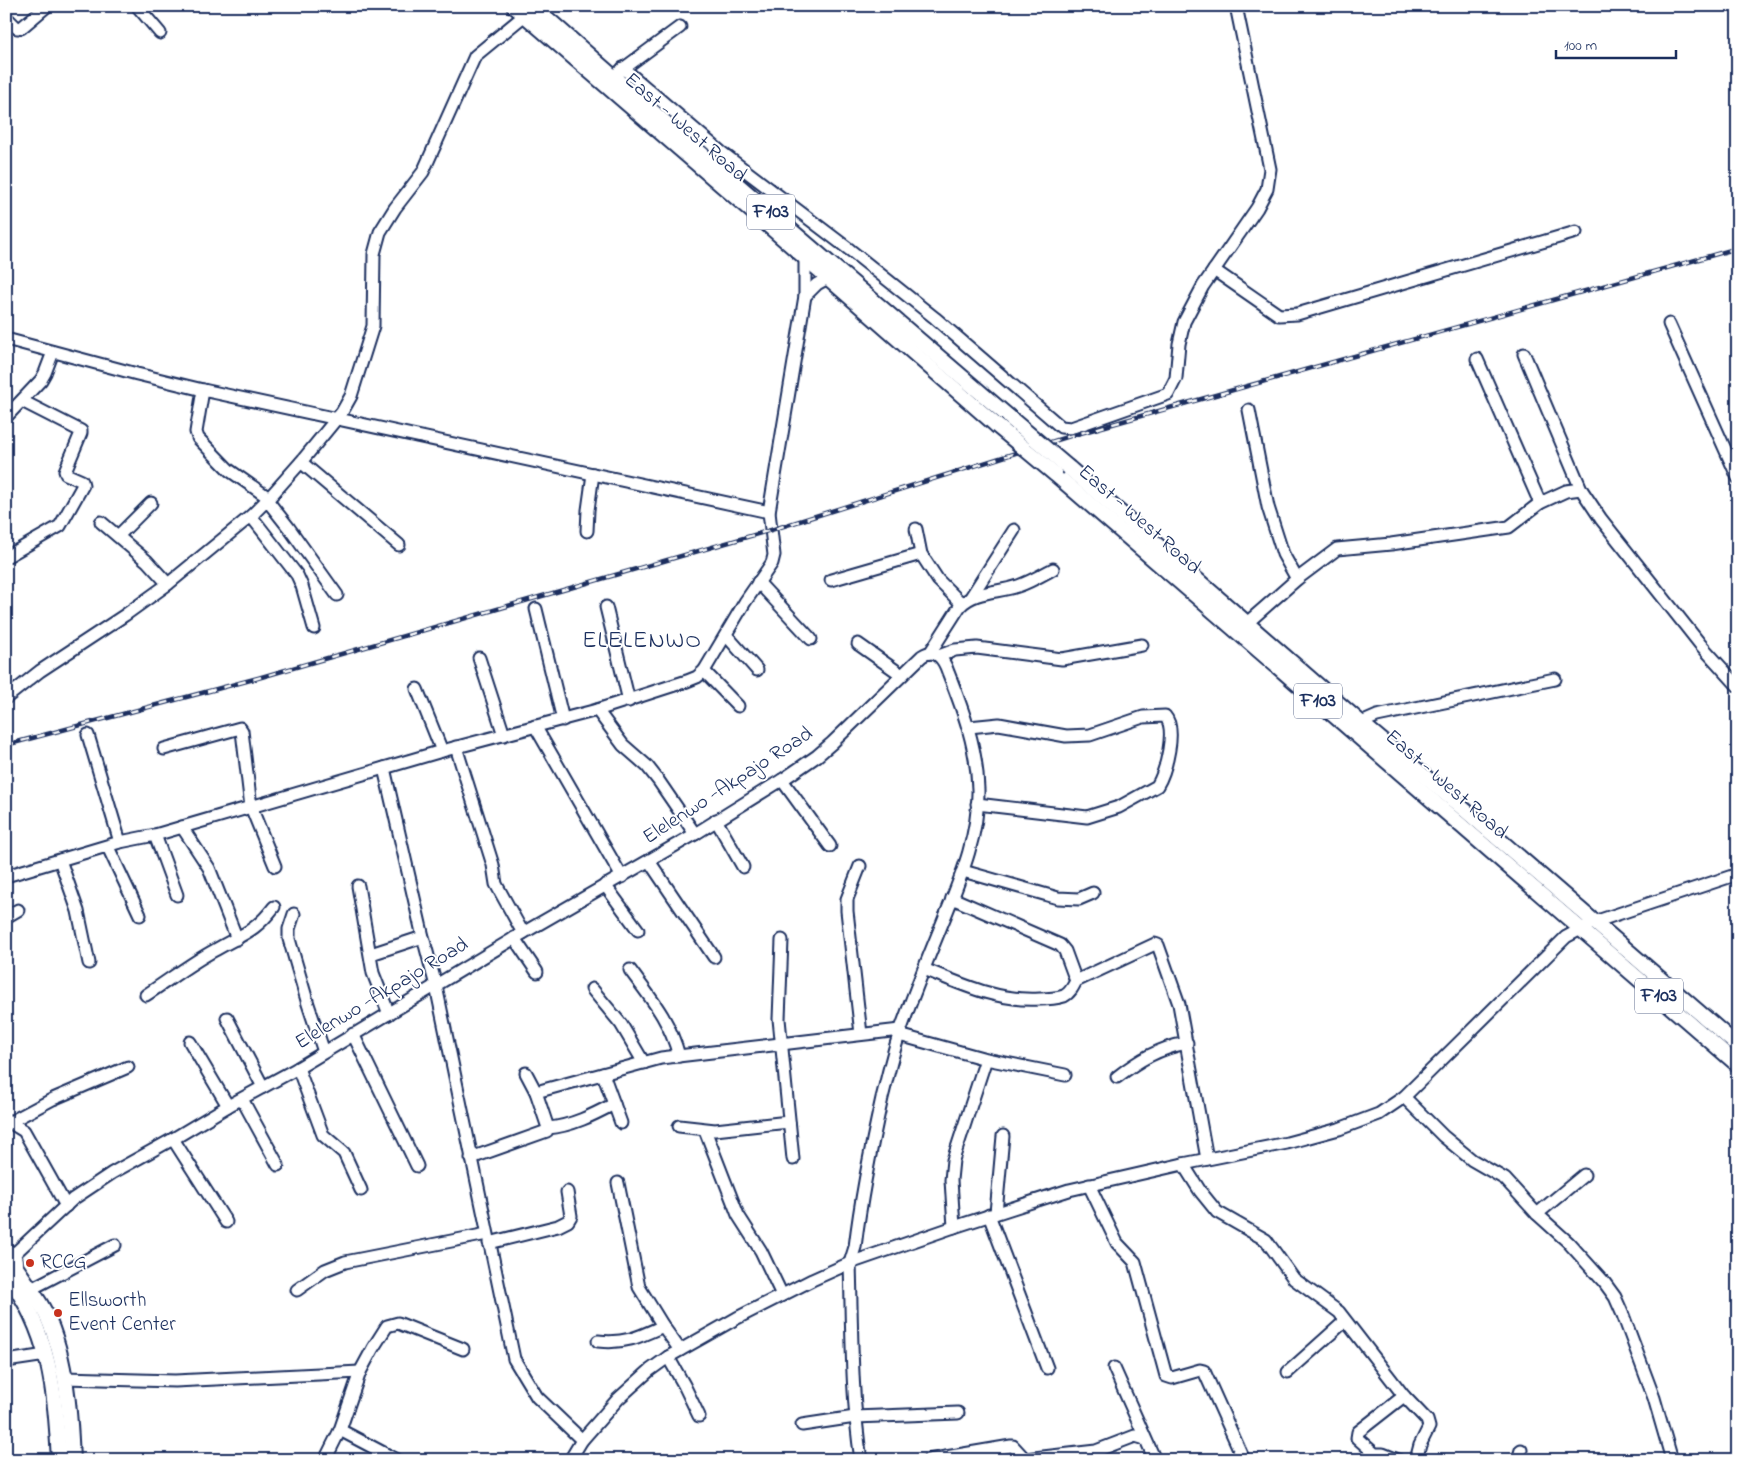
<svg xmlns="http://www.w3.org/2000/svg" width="1744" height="1466" font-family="'Indie Flower',sans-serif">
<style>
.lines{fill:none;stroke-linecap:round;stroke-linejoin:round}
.minor-casing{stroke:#1b2f5e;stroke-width:15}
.major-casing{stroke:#1b2f5e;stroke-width:18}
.minor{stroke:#fff;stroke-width:11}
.major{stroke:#fff;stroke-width:14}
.rail-casing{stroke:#1b2f5e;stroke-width:4.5}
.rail{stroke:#fff;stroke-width:2.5;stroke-dasharray:8;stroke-linecap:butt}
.major-bridge-casing{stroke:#1b2f5e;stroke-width:18;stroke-linecap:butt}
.major-bridge{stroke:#fff;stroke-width:14}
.poi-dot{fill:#c8321e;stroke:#fff;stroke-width:2}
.labels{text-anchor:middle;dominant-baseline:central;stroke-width:4;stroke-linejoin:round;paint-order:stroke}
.shield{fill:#fff;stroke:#5f6d8e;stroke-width:1}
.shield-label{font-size:20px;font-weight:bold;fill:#1b2f5e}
.street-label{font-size:21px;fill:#1b2f5e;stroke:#fff}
.poi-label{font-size:21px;fill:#1b2f5e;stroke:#fff;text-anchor:start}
.quarter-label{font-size:24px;letter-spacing:1px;fill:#1b2f5e;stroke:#fff}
</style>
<rect width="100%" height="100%" fill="#fff"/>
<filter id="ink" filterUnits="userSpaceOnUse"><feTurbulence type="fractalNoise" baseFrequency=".02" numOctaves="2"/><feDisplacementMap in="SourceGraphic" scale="10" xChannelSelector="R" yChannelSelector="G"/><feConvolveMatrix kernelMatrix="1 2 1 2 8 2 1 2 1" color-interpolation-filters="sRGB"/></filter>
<g filter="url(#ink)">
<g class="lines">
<g class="minor-casing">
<g id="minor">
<path d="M 137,6 L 160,33"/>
<path d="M 6,17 L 17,28 L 21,28 L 47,6"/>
<path d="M 623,68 L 721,152 L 850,250 L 935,318 L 1061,427 L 1071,428 L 1168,394 L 1176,378 L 1179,344 L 1184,322 L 1203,286 L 1257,208 L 1267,189 L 1270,169 L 1236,6"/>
<path d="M 619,72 L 680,27"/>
<path d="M 1214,270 L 1279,315 L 1297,314 L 1576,232"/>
<path d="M 805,296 L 817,284 L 828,278"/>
<path d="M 1669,324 L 1738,478"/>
<path d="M 6,339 L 137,374 L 203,390 L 769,512"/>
<path d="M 1524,354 L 1581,489 L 1601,519 L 1700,644 L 1738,686"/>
<path d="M 1477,359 L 1540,503"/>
<path d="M 203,390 L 196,432 L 198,438 L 229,470 L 269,498"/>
<path d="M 1249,410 L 1268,507 L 1283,554 L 1297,579"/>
<path d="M 6,417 L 41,380 L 45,373 L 53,352"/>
<path d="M 301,462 L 399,545"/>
<path d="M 267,500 L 289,528 L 337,595"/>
<path d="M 251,516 L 297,575 L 302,586 L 314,628"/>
<path d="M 101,522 L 147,561 L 168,584"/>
<path d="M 916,529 L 921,554 L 938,580 L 962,604"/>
<path d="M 587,531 L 588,510 L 593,474"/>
<path d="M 118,536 L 151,503"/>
<path d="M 6,557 L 60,526 L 83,485 L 82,481 L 66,474 L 65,471 L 81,433 L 81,431 L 22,401"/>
<path d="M 831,580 L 921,554"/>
<path d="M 758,582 L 811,639"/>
<path d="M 971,597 L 1014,530"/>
<path d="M 606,607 L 629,701"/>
<path d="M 536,609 L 563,720"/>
<path d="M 1247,623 L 1297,579 L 1337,549 L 1391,544 L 1509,527 L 1540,503 L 1566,491 L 1581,489"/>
<path d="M 726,635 L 757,670"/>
<path d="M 858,644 L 902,675"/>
<path d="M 930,653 L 960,606 C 975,590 998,593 1018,586 C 1030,582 1042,575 1053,569"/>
<path d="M 939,656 L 955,650 L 977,648 L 1062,659 L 1142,645"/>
<path d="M 479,658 L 504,735"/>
<path d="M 704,671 L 738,706"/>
<path d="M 417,689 L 442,751"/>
<path d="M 6,698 L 40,671 L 125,615 L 168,584 L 251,516 L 269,498 L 301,462 L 342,412 L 351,396 L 373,326 L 374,254 L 380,232 L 395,208 L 423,172 L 475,56 L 531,10"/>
<path d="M 597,710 L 623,745 L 647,766 L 658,780 L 695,834"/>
<path d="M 1361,723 L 1377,716 L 1555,679"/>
<path d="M 535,726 L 622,877"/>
<path d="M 969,727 L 999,724 L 1066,736 L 1090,735 L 1143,717 L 1165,716 C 1177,729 1166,771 1157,786 L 1119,807 L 1087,817 L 977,804"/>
<path d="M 88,735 L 120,842"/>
<path d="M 456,747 L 493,865 L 496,884 L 523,933"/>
<path d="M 164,749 L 240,728 L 242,731 L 251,807 L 275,866"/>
<path d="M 384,768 L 423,937 L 436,986 L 514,1359 L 537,1397 L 582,1440"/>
<path d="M 782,780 L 830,846"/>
<path d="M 716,820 L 743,867"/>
<path d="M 182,827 L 209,868 L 237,939"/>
<path d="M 155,835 L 177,895"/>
<path d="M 108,847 L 140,915"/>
<path d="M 60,860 L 78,911 L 89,963"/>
<path d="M 649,861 L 714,957"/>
<path d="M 860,866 L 847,899 L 847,911 L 861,1034"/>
<path d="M 963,871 L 1058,898 L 1079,899 L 1093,893"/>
<path d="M 6,876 L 120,842 L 155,835 L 442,751 L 597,710 L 687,681 L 697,677 L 704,671 L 745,602 L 772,563 L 774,555 L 769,512 L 805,296 L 805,258"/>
<path d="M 605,885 L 638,930"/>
<path d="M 358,886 L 373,973 L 389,1014"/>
<path d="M 952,898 L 1060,945 L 1065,951 L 1076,981"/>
<path d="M 294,914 L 289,929 L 289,939 L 308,1004 L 324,1052"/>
<path d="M 6,917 L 18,910"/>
<path d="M 514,938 L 537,972"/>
<path d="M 782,940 L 779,1019 L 793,1159"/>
<path d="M 371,954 L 423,937"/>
<path d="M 924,969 C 961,984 999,1002 1040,999 C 1047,999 1057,998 1064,996 C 1070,993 1073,987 1076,981 L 1155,944 L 1158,945 L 1179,1004 L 1207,1159"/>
<path d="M 630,970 C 652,1000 669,1019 679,1056"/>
<path d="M 592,989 L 621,1024 L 644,1063"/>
<path d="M 146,995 C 169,980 191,963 215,950 C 242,934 254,933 274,907"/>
<path d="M 227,1018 L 263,1087"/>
<path d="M 353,1034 L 417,1166"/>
<path d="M 899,1035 L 986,1059 L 1065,1075"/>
<path d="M 190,1042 L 228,1106"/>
<path d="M 298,1068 L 323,1135 L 344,1153 L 361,1190"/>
<path d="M 526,1073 L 536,1092 L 548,1128"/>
<path d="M 603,1074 L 621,1123"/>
<path d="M 1117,1077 C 1139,1060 1159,1048 1187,1043"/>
<path d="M 536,1092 L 661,1058 L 900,1030"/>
<path d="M 1404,1097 L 1443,1136 L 1472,1160 L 1505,1179 L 1537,1214 L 1568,1242 L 1604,1282 L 1615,1297 L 1623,1315 L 1654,1398 L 1672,1460"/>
<path d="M 242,1099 L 278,1165"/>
<path d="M 6,1120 L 24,1131 L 66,1206"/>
<path d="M 10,1122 L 53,1099 L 128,1067"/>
<path d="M 679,1126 L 715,1130 L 789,1122"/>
<path d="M 705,1130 L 738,1215 L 761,1251 L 782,1295"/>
<path d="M 173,1139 L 226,1222"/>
<path d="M 471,1158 L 547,1131 L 548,1128 C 572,1126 593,1115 614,1104"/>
<path d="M 1183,1164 L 1200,1191 L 1217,1212 L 1266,1240 L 1294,1279 L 1339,1312 L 1404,1396 L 1427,1420 L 1429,1427 L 1420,1445 L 1416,1460"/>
<path d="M 618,1183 L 639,1287 L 663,1326 L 680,1350"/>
<path d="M 1089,1185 L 1117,1243 L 1135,1262 L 1166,1376 L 1172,1378 L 1200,1370 L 1204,1371 L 1244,1460"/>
<path d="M 996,1213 L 1003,1136"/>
<path d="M 1537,1214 L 1584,1175"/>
<path d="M 989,1215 L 1047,1368"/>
<path d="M 954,1227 L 951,1180 L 953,1160 L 986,1059"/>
<path d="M 489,1243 L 558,1226 L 568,1221 L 571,1216 L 567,1192"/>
<path d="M 13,1255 L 73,1199 L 112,1173 L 173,1139 L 228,1106 L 298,1068 L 523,933 L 695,834 L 785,778 L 817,756 L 832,743 L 922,656 C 936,647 944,660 948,672 C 963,710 977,747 978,789 C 979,835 961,877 944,919 C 929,956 914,992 901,1029 C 893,1051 888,1075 882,1098 C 871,1147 861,1197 855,1247 L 850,1263 C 852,1329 851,1394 861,1460"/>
<path d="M 31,1289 L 115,1245"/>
<path d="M 297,1290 L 325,1270 L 345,1262 L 487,1234"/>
<path d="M 598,1341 C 625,1344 639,1337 663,1326"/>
<path d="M 668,1357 L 684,1385 L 699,1416"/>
<path d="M 6,1361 L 46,1355"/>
<path d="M 1114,1368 L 1155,1460"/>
<path d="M 1288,1372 L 1345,1321"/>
<path d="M 64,1378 L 175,1381 L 360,1372"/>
<path d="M 802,1425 L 855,1417 L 958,1413"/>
<path d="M 340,1430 L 397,1460"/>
<path d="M 325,1460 L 340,1430 L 360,1372 L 373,1348 L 387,1326 L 398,1323 L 463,1349"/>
<path d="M 570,1460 L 582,1440 L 618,1399 L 650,1370 L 668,1357 L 737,1318 L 812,1280 L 850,1263 L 954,1227 L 1069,1190 L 1183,1164 L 1287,1143 L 1339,1129 L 1379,1114 L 1404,1097 L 1566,937 L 1594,922 L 1738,874"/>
<path d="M 928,1460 L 1011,1446 L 1013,1446 L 1025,1459 L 1096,1451 L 1135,1436 L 1145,1439"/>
<path d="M 1398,1460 L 1383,1454 L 1375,1454 L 1357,1438 L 1358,1432 L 1404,1396"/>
<path d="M 1518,1460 L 1521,1450"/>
</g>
</g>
<g class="major-casing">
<g id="major">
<path d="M 514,6 L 769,226 L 996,425"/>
<path d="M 533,6 L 668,125 L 1009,417"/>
<path d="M 1069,468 L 1361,723 L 1466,811 L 1738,1046"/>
<path d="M 1055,474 L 1738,1065"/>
<path d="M 6,1251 C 18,1256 18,1268 6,1274 C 50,1331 55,1390 59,1460"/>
<path d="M 15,1266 C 24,1279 33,1292 41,1305 C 66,1348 70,1411 72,1460"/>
</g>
</g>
<use href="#minor" class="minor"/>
<use href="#major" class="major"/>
<g class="rail-casing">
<path id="rail" d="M 6,745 L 258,678 L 771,530 L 1070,436 L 1738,248"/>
</g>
<use href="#rail" class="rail"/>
<g class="major-bridge-casing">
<g id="major-bridge">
<path d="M 1009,417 L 1069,468"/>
<path d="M 996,425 L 1055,474"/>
</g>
</g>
<use href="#major-bridge" class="major-bridge"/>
</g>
</g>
<g class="poi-dot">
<circle cx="30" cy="1263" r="5"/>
<circle cx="58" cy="1313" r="5"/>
</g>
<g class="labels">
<g class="shield">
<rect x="747" y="194.5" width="48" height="35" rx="4"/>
<rect x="1294" y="683.5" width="48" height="35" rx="4"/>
<rect x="1635" y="978.5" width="48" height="35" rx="4"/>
</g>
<g class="shield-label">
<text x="771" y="212">F103</text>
<text x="1318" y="701">F103</text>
<text x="1659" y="996">F103</text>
</g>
<g class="street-label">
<text transform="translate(685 128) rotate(41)">East - West Road</text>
<text transform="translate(1139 520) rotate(41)">East - West Road</text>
<text transform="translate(1446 785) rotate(41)">East - West Road</text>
<text transform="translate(728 786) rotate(-33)">Elelenwo -Akpajo Road</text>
<text transform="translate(382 994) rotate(-31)">Elelenwo -Akpajo Road</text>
</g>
<g class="poi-label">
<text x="40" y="1263">RCCG</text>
<text x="68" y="1301">Ellsworth<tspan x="68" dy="24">Event Center</tspan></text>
</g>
<g class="quarter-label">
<text x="642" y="641">ELELENWO</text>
</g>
</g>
<rect width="1744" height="1466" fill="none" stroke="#fff" stroke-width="25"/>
<rect x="12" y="12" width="1719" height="1441" fill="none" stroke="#1b2f5e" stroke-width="2" filter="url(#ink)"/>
<path d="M1556 50v8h120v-8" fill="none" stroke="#1b2f5e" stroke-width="2.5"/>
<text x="1564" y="50" font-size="15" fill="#1b2f5e" stroke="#ffffff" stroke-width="4" paint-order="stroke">100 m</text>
</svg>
